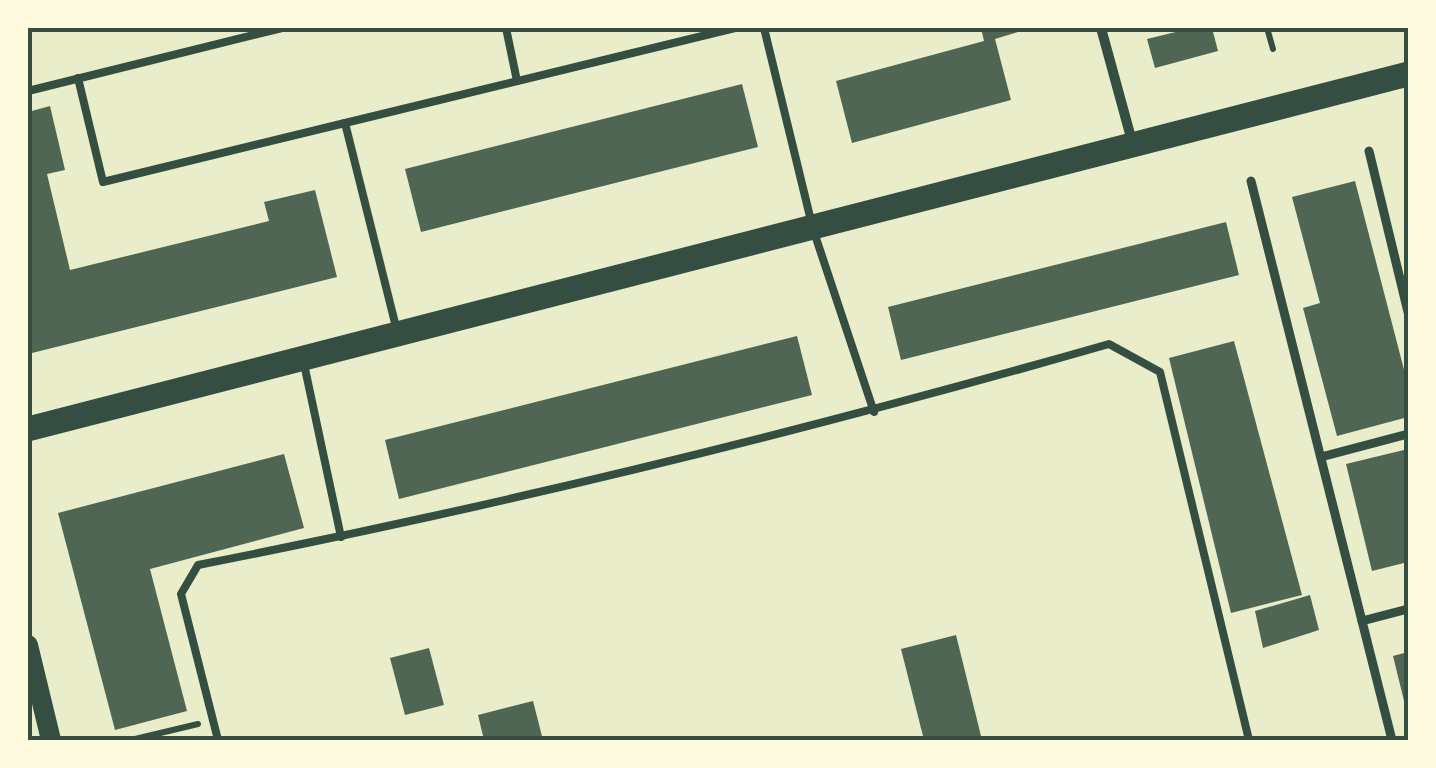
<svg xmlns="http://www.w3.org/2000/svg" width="1436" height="768" font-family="'Fira Sans',sans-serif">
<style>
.building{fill:#4f6655}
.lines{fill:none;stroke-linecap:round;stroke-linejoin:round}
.path{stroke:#344e41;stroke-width:6}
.service{stroke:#344e41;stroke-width:8}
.pedestrian{stroke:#344e41;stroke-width:9}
.minor{stroke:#344e41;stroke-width:10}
.secondary{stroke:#344e41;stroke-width:20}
.primary{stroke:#344e41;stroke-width:25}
.neatline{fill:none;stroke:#344e41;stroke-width:4}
</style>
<rect width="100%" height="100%" fill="#e9edc9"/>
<g class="building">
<path d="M 981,28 L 1031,28 L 995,39 L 1011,100 L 852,143 L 836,81 L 984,41 Z"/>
<path d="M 1192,28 L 1212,28 L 1218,51 L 1155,68 L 1147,39 Z"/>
<path d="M 742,84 L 758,147 L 421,232 L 405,169 Z"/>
<path d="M 50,106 L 65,170 L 47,174 L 70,270 L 269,221 L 264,202 L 315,190 L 337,277 L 28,354 L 28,112 Z"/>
<path d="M 1355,181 L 1408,385 L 1408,417 L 1337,436 L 1303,308 L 1320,303 L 1292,197 Z"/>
<path d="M 1226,222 L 1239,275 L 901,360 L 888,307 Z"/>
<path d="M 797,336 L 812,395 L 399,499 L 385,440 Z"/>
<path d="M 1234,341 L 1302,595 L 1231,613 L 1169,358 Z"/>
<path d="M 1408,449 L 1408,562 L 1372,571 L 1346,464 Z"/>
<path d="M 284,454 L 304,528 L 150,569 L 187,711 L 115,730 L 58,513 Z"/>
<path d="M 1310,595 L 1319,630 L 1263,648 L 1255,611 Z"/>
<path d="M 956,635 L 982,740 L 924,740 L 901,649 Z"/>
<path d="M 429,648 L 444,705 L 405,715 L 390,658 Z"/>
<path d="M 1408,652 L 1408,713 L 1407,713 L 1393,656 Z"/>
<path d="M 533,701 L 543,740 L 484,740 L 478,715 Z"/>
</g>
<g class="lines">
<g class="path">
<path d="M 1267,28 L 1273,49"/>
<path d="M 131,740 L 198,724"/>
</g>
<g class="service">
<path d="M 506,28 L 517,81"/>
<path d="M 764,28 L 813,229 L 874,412"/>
<path d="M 78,78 L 103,182 L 345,123"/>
<path d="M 28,91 L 282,28"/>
<path d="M 397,331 L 345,123 L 735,28"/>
<path d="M 304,364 L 341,537"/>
<path d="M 218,740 L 181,594 L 198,565 C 505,505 809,430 1109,344 L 1160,372 L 1249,740"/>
</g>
<g class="pedestrian">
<path d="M 1369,151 L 1408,312"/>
<path d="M 1251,181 L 1392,740"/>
<path d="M 1321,457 L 1408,434"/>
<path d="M 1362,621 L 1408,609"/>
</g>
<path class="minor" d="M 1101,28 L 1133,145"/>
<path class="secondary" d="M 28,645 L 51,740"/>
<path class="primary" d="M 28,429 L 1408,74"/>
</g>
<rect width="1436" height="768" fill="none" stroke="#fefae0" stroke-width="60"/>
<rect x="30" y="30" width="1376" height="708" class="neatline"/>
</svg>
